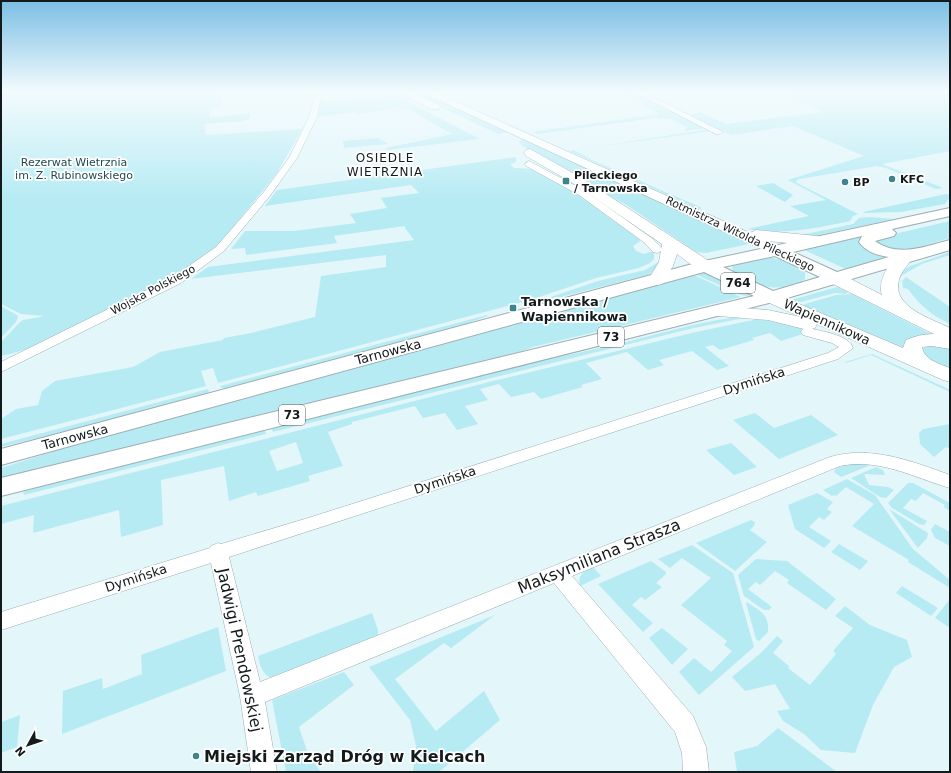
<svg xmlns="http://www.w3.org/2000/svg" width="951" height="773" font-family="'DejaVu Sans',sans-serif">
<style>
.green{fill:#b7ebf4;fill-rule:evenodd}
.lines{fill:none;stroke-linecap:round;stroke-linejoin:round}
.street-casing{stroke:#9caeb1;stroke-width:1}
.secondary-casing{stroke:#9caeb1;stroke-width:1}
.primary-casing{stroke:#9caeb1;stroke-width:2}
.street{fill:#fff;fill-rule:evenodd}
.secondary{fill:#fff;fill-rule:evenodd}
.primary{fill:#fff;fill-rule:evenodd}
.poi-dot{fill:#3e848f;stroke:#fff;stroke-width:1.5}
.labels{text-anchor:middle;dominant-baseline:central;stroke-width:3.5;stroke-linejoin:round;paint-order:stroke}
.far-park-label{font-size:11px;fill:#224a51;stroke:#fff}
.far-poi-label{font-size:11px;font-weight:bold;fill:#131a1b;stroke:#fff;text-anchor:start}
.far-street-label{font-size:11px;fill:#131a1b;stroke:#fff}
.far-neighbourhood-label{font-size:12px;letter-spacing:1px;fill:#131a1b;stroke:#fff}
.shield{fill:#fff;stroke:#5a5f5f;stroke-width:1}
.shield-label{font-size:12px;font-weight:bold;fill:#131a1b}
.poi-label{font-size:13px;font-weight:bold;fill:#131a1b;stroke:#fff;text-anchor:start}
.street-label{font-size:13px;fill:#131a1b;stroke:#fff}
.near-street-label{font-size:16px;fill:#131a1b;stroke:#fff}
.near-poi-label{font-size:16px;font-weight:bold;fill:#131a1b;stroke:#fff;text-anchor:start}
</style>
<rect width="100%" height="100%" fill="#e3f6fa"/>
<g class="green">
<path d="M 1,91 L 219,91 L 222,101 L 219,107 L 211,109 L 209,118 L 250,113 L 250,119 L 241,121 L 204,124 L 206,135 L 302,129 L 277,173 L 222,241 C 187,275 142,293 99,315 C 67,331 36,349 1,356 L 1,342 L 19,323 L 23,320 L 45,316 L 21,314 L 1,304 Z"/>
<path d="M 406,91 L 419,91 L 508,132 L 498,134 Z"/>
<path d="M 617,91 L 632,91 L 707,128 L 685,131 L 687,127 L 670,119 L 654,118 L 538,134 L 533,132 L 660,114 Z"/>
<path d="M 773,91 L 950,91 L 950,151 L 882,164 L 943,188 L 936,189 L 886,168 L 877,166 L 799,179 L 796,181 L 797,183 L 858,214 L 853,216 L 850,221 L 846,222 C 813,229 781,235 747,229 L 809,216 L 790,206 L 826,200 L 788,180 L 864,156 L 793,126 L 732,135 L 717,129 L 690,116 L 690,115 L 700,112 L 726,124 L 824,112 Z"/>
<path d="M 399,96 L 408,102 L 480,139 L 387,150 L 386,148 L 452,134 L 408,109 L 399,108 L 357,114 L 356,112 L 317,117 L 320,102 Z"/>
<path d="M 710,129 L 723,136 L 711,131 L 574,150 L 592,160 L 702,208 L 699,209 L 569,151 Z"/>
<path d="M 378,138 L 388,144 L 344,148 L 343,141 Z"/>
<path d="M 523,139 L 750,241 L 749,244 L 706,253 L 696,252 L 628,206 L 521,145 L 519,142 Z"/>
<path d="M 516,157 L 516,162 L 510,164 L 514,168 L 534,169 L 571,190 L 639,239 L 640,241 L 633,246 L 636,251 L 644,254 L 654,251 L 654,259 L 650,263 L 639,268 L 596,278 L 530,300 L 218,383 L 213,368 L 201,371 L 206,386 L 1,439 L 1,419 L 16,409 L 38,405 L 42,391 L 55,381 L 133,367 L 160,352 L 223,340 L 224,338 L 251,333 L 315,317 L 321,276 L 386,267 L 386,255 L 191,279 L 208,267 L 414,240 L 405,228 L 405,226 L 334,236 L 337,243 L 246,255 L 245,248 L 231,249 L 245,231 L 294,231 L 356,223 L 350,214 L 387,208 L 381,198 L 419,193 L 411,185 L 265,206 L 277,190 Z"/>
<path d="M 773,183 L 793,195 L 785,202 L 756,186 Z"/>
<path d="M 946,194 L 950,195 L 950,197 L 945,204 L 901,212 L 865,213 L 863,212 Z"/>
<path d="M 950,215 L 950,217 L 865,236 L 900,256 L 850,271 L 800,248 Z"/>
<path d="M 869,217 L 894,219 L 814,236 L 809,236 L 801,235 L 853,224 L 859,218 Z"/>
<path d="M 950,221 L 950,238 L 906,251 L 879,247 L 873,239 Z"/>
<path d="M 950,252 L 950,255 L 922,264 L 899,277 L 899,287 L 894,287 L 902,271 L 910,266 Z"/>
<path d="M 768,257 C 781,259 793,263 805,272 L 805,279 C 801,283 797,284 791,286 C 768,291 753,283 733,273 L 732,266 L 736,263 Z"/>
<path d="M 660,261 L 655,271 L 647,275 L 545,301 L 542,300 L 598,281 L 645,270 Z"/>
<path d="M 703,271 L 752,295 L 746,296 L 741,295 L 695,274 Z"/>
<path d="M 689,275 L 696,276 L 741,297 L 533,347 L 501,359 L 1,481 L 1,468 L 102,436 Z"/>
<path d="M 906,277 L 950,307 L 950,324 C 933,316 919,305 908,289 L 903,288 L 902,281 Z"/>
<path d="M 837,287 L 848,292 L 845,294 L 835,293 L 797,303 L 791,300 Z"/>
<path d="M 852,294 L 939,338 L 906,350 L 803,306 L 805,304 L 836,295 Z"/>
<path d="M 1,306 L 17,315 L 18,317 L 16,322 L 1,338 Z"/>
<path d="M 487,315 L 488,316 L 451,329 L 227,389 L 222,388 L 220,386 Z"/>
<path d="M 754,316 L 694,328 L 273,432 L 270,425 C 383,398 496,370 609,346 C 658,335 705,318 754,316 Z"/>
<path d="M 758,319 L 776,322 L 808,330 L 806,333 L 781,341 L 770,333 L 752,338 L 754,340 L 720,350 L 713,345 L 705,347 L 729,366 L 717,370 L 692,351 L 659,360 L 664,365 L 648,370 L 627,352 L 586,363 L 602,379 L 581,385 L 583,387 L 541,399 L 534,392 L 511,397 L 499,384 L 480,389 L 488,400 L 465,406 L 478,424 L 457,430 L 445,413 L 423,418 L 415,406 L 352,422 L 352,424 L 328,432 L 343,466 L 308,476 L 310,481 L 258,496 L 256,492 L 229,501 L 224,466 L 161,480 L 163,525 L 121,537 L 119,510 L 33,533 L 34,515 L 1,524 L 1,506 L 493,381 L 696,332 ZM 296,442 L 303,463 L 277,471 L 269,451 Z"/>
<path d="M 932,345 L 950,348 L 950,372 L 928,362 L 921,350 L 927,346 Z"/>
<path d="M 872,354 L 944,387 L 950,390 L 950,392 L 871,355 L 846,363 L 845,362 Z"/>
<path d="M 208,389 L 209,392 L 206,395 L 108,421 L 1,447 L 1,444 Z"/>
<path d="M 755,413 L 774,428 L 811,415 L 838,435 L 779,459 L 733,420 Z"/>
<path d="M 950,424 L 950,449 L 946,447 L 934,457 L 920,444 L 919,433 L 923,429 Z"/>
<path d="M 264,427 L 266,434 L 24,495 L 23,492 L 69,477 Z"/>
<path d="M 731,443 L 757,467 L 734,475 L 706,450 Z"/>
<path d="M 858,463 L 871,465 L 841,477 L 834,472 L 836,468 Z"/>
<path d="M 876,467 L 883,470 L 885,475 L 864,474 L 869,485 L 888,487 L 894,490 L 886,498 L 880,497 L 851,478 Z"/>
<path d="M 847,479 L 875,495 L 913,549 L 950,580 L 950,588 L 908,562 L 909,560 L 852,526 L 874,504 L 846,487 L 836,496 L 834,495 L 832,496 L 823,490 Z"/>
<path d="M 908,483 L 913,483 L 950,503 L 950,511 L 944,507 L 945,505 L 923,493 L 916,501 L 911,499 L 903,508 L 927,521 L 924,525 L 919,524 L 892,508 L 888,503 Z"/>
<path d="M 817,493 L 833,502 L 827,509 L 832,512 L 824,520 L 819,517 L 809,527 L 831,541 L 824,548 L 795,529 L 788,505 Z"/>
<path d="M 889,509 L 928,533 L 927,538 L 918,548 Z"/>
<path d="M 751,520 L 755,522 L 754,526 L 750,530 L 767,542 L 735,571 L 696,543 Z"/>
<path d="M 935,524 L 950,532 L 950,546 L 935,538 L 931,530 Z"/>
<path d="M 839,544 L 868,561 L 860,570 L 831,552 Z"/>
<path d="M 692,545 L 733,573 L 754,647 L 699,695 L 679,672 L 694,658 L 711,672 L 732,651 L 724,645 L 727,641 L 681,605 L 711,578 L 682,558 L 670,568 L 658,559 Z"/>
<path d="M 756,559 L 787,561 L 836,599 L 826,610 L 787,583 L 789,580 L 775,571 L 760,585 L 756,582 L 748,589 L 772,607 L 769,610 L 764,610 L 744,596 L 738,575 Z"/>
<path d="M 651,561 L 666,572 L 666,574 L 656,583 L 662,587 L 645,600 L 641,597 L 632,605 L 653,623 L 643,632 L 598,584 Z"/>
<path d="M 593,567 L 601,576 L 580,586 C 577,575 584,571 593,567 Z"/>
<path d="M 902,586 L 938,608 L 931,616 L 896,593 Z"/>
<path d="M 950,599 L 950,628 L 935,618 Z"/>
<path d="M 747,602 C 761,612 769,614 768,632 L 759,641 L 756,639 L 746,603 Z"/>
<path d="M 845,606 L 870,625 L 907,640 L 912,657 L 894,667 L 873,705 L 855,753 L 821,750 L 804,734 L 783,721 L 777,711 L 790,709 L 775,684 L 745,691 L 732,677 L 762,652 L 777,636 L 783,641 L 773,653 L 789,666 L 788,668 L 810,685 L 836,654 L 833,651 L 853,628 L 835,616 Z"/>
<path d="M 372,613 L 378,630 L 378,636 L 272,678 C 262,675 260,665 258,656 Z"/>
<path d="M 495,615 L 451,648 L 444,643 L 395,679 L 436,731 L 484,691 L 500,720 L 439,772 L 413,772 L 416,746 L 410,720 L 369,667 Z"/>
<path d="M 218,627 L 226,671 L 62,734 L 63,691 L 102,678 L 103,689 L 142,674 L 141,655 Z"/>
<path d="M 662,628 L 688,649 L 672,665 L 649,638 Z"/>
<path d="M 344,672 L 354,685 L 299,727 L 308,754 L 321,772 L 286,772 L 272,700 Z"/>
<path d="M 20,715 L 17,747 L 1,753 L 1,722 Z"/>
<path d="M 778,728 L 837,772 L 737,772 L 734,752 L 757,746 Z"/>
</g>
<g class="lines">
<g class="street-casing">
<g id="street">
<path d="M 313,91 L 319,91 L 321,97 L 317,117 L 297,158 L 269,197 L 224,251 L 181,283 L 1,372 L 1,362 L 173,277 L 216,247 L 263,193 L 289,158 L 309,117 L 315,97 Z"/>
<path d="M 632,91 L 641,91 L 723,132 L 719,134 L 716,134 Z"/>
<path d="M 529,161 L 585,191 L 653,239 L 663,250 L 657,253 L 653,252 L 645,243 L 579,195 L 526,166 L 525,164 Z"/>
<path d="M 808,328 C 820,331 850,335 853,348 L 838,359 L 229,557 L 260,682 L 830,457 C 871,445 911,461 950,475 L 950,488 C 912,477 880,458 840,466 L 572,576 L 693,716 L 706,747 L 709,772 L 683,772 L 682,753 L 675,732 L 554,583 L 265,702 L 277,772 L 251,772 L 240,696 L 211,563 L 1,630 L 1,612 L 210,548 L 211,546 L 218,543 L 221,544 L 308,518 L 828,353 L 839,347 L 832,343 L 803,335 L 801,332 L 803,329 Z"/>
</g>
</g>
<g class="secondary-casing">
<g id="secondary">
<path d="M 396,91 L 409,91 L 439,105 L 440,107 L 439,109 L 431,109 Z"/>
<path d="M 419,91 L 432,91 L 750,233 L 756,230 L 817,236 L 822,238 L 825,241 L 822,244 L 817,246 L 768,241 L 782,247 L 784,250 L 782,253 L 776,255 L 770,253 Z"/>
<path d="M 530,149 L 580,177 L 712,263 L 714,266 L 712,269 C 699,273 687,261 677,254 L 673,266 L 662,284 L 656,285 L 650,284 L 648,280 L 659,262 L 662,244 L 571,182 L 526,156 L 524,153 L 526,150 Z"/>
<path d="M 904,254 L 910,256 L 912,259 C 907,266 901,272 899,280 C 891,307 932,319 950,328 L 950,349 L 932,346 L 922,347 C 924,360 940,364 950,368 L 950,382 L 943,380 L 817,324 L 815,328 L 808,330 L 768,320 L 718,316 L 712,315 L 709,311 L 712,307 L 718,306 L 768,310 L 801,317 L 765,301 L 762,297 L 765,293 L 771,292 L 903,348 L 906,340 C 915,336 924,334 934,334 L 831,283 L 829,279 L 831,275 L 837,274 L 843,275 L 882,295 C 877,281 890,258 904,254 Z"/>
</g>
</g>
<g class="primary-casing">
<path id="primary" d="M 950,208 L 950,216 L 892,229 L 896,233 L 894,236 L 875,241 C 898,258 926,246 950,240 L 950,250 L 777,301 L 1,496 L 1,478 L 754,296 L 704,272 L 1,465 L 1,449 L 700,262 ZM 862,236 L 859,242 C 866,252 877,255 889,257 L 837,272 L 793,252 ZM 775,256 L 820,277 L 773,291 L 723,267 Z"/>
</g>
<use href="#street" class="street"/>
<use href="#secondary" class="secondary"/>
<use href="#primary" class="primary"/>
</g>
<linearGradient id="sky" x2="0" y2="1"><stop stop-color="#7bbee4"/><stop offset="0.46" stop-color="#f2fbfd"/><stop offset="1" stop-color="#f2fbfd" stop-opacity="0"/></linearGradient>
<rect width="951" height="199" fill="url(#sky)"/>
<g class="poi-dot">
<circle cx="892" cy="179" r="4"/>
<rect x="562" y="177" width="8" height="8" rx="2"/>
<circle cx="845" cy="182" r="4"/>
<rect x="509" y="304" width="8" height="8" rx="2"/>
<circle cx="196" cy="756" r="4"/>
</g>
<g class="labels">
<g class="far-park-label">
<text x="74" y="162">Rezerwat Wietrznia<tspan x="74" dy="13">im. Z. Rubinowskiego</tspan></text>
</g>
<g class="far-poi-label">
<text x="574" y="175">Pileckiego<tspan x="574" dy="13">/ Tarnowska</tspan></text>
<text x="900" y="179">KFC</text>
<text x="853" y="182">BP</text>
</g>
<g class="far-street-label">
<text transform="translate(740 234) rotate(25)">Rotmistrza Witolda Pileckiego</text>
<text transform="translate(153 290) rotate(-28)">Wojska Polskiego</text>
</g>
<g class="far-neighbourhood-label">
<text x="385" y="158">OSIEDLE<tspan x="385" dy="14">WIETRZNIA</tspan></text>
</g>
<g class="shield">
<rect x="721" y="273" width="34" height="20" rx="3"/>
<rect x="598" y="327" width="26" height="20" rx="3"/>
<rect x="279" y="405" width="26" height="20" rx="3"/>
</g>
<g class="shield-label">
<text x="738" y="283">764</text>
<text x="611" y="337">73</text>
<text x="292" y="415">73</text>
</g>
<g class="poi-label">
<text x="521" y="301">Tarnowska /<tspan x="521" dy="15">Wapiennikowa</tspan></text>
</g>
<g class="street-label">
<text transform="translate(827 322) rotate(24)">Wapiennikowa</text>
<text transform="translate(388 352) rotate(-15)">Tarnowska</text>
<text transform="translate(754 381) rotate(-18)">Dymińska</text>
<text transform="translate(75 437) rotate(-15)">Tarnowska</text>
<text transform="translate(445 480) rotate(-18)">Dymińska</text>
<text transform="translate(136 578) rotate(-18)">Dymińska</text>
</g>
<g class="near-street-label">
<text transform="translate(599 556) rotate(-22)">Maksymiliana Strasza</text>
<text transform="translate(240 650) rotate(78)">Jadwigi Prendowskiej</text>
</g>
<g class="near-poi-label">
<text x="204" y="756">Miejski Zarząd Dróg w Kielcach</text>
</g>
</g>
<rect width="951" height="773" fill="none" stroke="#131a1b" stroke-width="4"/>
<g transform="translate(28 745) rotate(230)" stroke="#ffffff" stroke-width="3" paint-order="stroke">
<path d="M0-3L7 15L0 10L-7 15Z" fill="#131a1b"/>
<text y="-6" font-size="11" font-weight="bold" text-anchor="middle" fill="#131a1b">N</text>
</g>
</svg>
